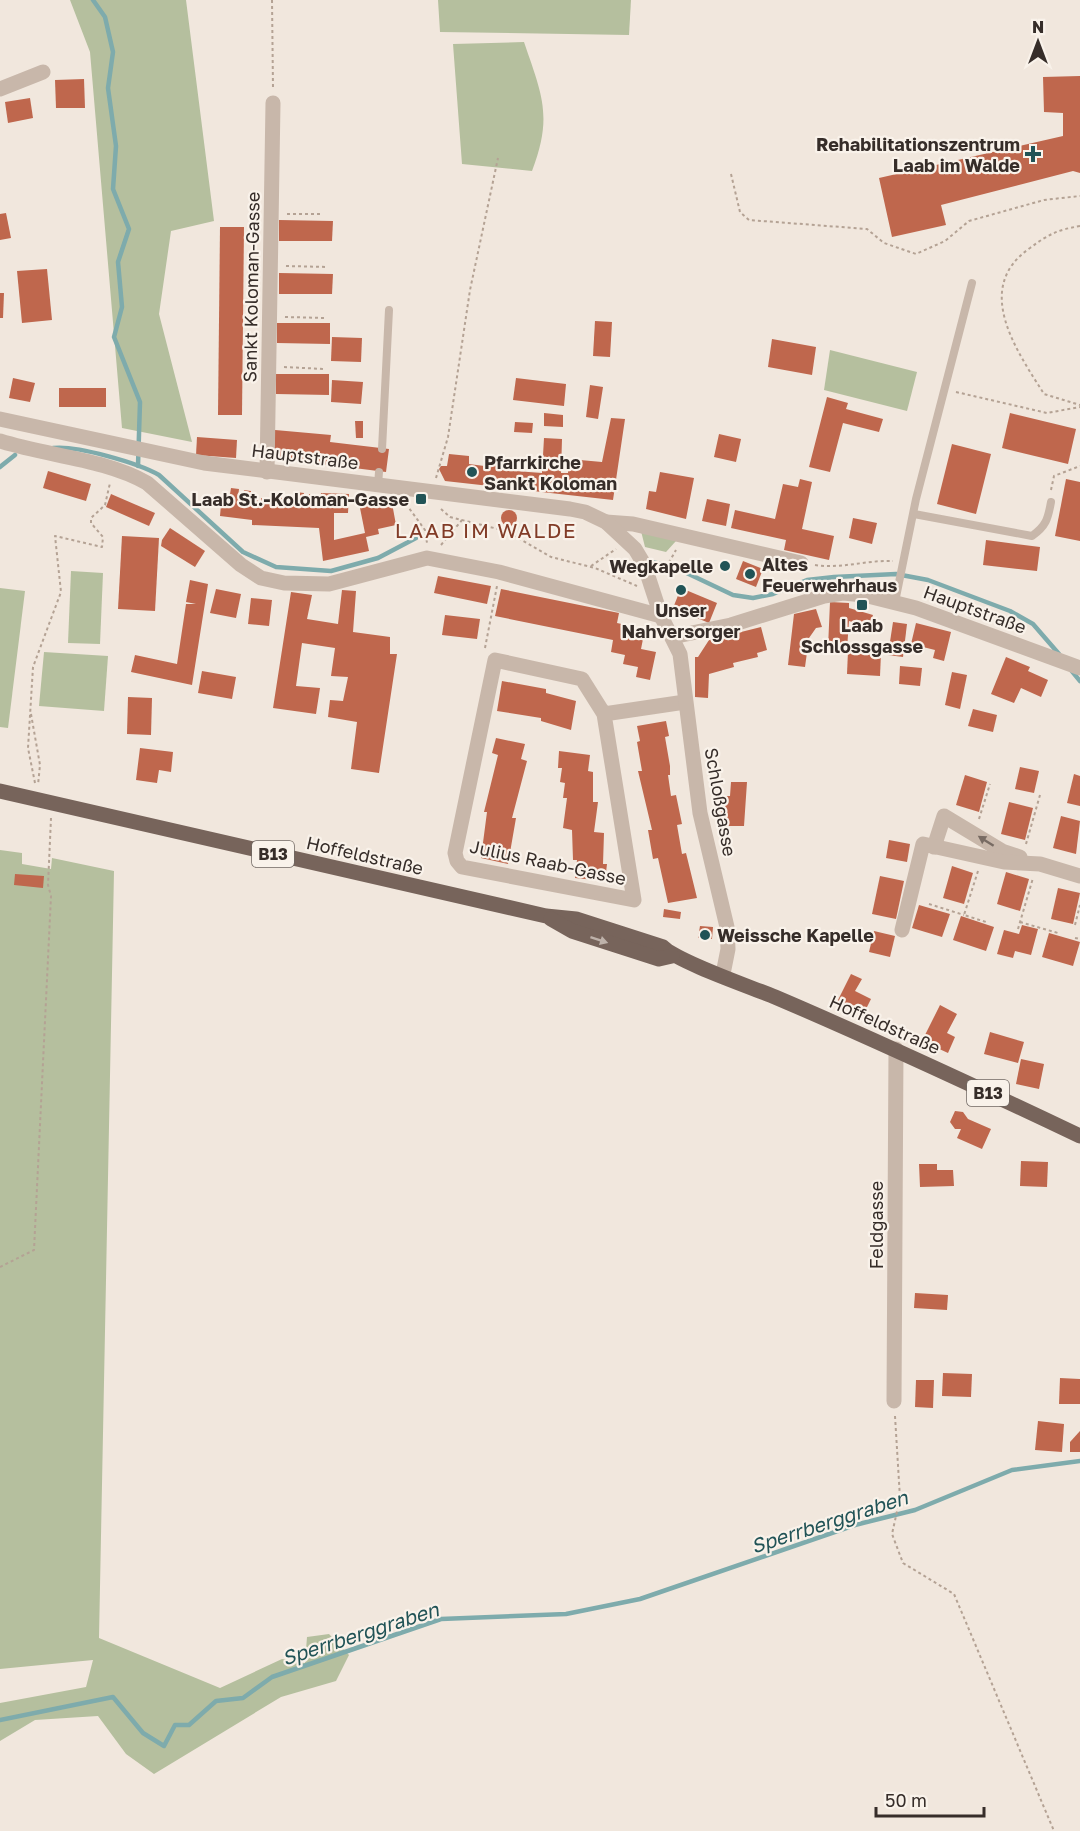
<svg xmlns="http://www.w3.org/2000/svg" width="1080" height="1831" font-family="'Golos Text',sans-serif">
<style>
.green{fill:#b5bf9e}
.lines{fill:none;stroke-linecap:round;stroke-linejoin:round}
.stream{stroke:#7eabac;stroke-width:4.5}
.building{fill:#bf674d}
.path{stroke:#b4a294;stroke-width:2;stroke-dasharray:3 3;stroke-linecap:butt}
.service{stroke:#c8b7aa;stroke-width:8}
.minor{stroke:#c8b7aa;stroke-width:15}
.tertiary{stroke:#c8b7aa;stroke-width:15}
.primary{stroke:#77645b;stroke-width:15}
.oneway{fill:#786b63}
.oneway2{fill:#beb2aa}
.poi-dot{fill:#215356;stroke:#f9f2ea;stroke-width:2}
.labels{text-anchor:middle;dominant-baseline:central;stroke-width:4.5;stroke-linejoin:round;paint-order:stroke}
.shield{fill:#f9f2ea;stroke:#706863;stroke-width:1.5}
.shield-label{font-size:16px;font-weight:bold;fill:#362d29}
.poi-label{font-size:18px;font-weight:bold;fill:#362d29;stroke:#f9f2ea;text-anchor:end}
.street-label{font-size:18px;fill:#362d29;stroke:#f9f2ea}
.water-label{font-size:20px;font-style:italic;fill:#215356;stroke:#f9f2ea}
.quarter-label{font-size:21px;letter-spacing:1.5px;fill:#813b27;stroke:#f9f2ea}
</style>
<rect width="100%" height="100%" fill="#f1e7dd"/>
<g class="green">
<path d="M 70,0 L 186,0 L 214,221 L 171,231 L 159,314 L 192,442 L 122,428 L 90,52 Z"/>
<path d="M 438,0 L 631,0 L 629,35 L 440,32 Z"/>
<path d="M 524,42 C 542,95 553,116 532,171 L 462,164 L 453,44 Z"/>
<path d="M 830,350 L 917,372 L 907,411 L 824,390 Z"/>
<path d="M 641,531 L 676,541 L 666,552 L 645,547 Z"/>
<path d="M 71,571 L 103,573 L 100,644 L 68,643 Z"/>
<path d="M 0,588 L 25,591 L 8,728 L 0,727 Z"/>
<path d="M 44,652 L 108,656 L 104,711 L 39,706 Z"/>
<path d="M 0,850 L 22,853 L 22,864 L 51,869 L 52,858 L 114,871 L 99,1638 L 220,1688 L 282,1659 L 305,1663 L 307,1637 L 329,1634 L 349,1655 L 336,1681 L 281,1697 L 154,1774 L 126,1754 L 98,1716 L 35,1720 L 0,1741 L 0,1703 L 86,1687 L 93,1660 L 0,1669 Z"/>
</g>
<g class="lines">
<g class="stream">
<path d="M 93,0 L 105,17 L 113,52 L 108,88 L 116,146 L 113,189 L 129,229 L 118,262 L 122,307 L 114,337 L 140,402 L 138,466"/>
<path d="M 53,448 C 76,445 138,463 159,475 L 243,552 L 276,567 L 331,571 L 378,558 L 416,538"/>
<path d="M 0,467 L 15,455"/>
<path d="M 652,562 L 674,567 L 733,595 L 753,598 L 773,594 L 807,580 L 834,577 L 896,574 L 928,580 L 1010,611 L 1033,624 L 1059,654"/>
<path d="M 1071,670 L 1080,681"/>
<path d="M 0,1720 L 113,1697 L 143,1733 L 164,1746 L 175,1725 L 189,1725 L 216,1701 L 243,1698 L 272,1677 L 441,1619 L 566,1614 L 640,1599 L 855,1525 L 915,1510 L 1012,1470 L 1080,1461"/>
</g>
</g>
<g class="building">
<path d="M 1080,76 L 1080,173 L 1073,171 L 941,205 L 946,225 L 892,237 L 879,178 L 1063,136 L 1063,113 L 1044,112 L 1043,77 Z"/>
<path d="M 84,79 L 85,108 L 56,108 L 55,80 Z"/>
<path d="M 30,98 L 33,118 L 8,123 L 5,102 Z"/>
<path d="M 6,213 L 11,238 L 0,240 L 0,214 Z"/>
<path d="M 279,220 L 333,221 L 332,241 L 279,241 Z"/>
<path d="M 220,227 L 244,227 L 242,415 L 218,415 Z"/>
<path d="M 47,269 L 52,320 L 22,323 L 17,271 Z"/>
<path d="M 279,273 L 333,274 L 332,294 L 279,294 Z"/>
<path d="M 0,293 L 4,293 L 3,318 L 0,318 Z"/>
<path d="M 595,321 L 612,322 L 610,357 L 593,356 Z"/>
<path d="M 277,323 L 330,323 L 330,344 L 277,343 Z"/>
<path d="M 332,337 L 362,338 L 361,362 L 331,361 Z"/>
<path d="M 772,339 L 816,347 L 812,375 L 768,367 Z"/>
<path d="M 276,374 L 329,374 L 329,395 L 276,394 Z"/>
<path d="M 13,378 L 35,383 L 30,402 L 9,398 Z"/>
<path d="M 516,378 L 566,384 L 564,406 L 513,400 Z"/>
<path d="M 332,380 L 363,382 L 361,404 L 331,402 Z"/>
<path d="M 590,385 L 603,387 L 598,419 L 586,417 Z"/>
<rect x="59" y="388" width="47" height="19"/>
<path d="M 827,397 L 848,403 L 846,409 L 883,419 L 879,432 L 843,423 L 830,472 L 809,467 Z"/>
<path d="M 544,413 L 563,415 L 563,427 L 544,426 Z"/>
<path d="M 1010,413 L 1076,429 L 1068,464 L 1002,448 Z"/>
<path d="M 611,418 L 625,419 L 613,500 L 445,481 L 439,469 L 441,466 L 447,466 L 449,454 L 469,456 L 469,464 L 492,467 L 494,460 L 506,462 L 516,463 L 515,471 L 542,473 L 544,438 L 562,439 L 561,473 L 568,473 L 569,459 L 602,462 Z"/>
<path d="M 355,421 L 363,421 L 363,438 L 356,438 Z"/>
<path d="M 515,422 L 533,423 L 532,433 L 514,432 Z"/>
<path d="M 275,430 L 331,435 L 330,442 L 389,449 L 386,472 L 274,458 Z"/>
<path d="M 719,434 L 741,439 L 736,462 L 714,457 Z"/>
<path d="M 197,437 L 237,440 L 236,458 L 196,455 Z"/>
<path d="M 952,444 L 991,454 L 976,514 L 937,504 Z"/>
<path d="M 48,471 L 91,484 L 86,501 L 43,488 Z"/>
<path d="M 660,472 L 694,478 L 686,519 L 646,509 L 649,491 L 656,492 Z"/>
<path d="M 800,479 L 812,482 L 802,529 L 834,536 L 829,560 L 784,550 L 786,540 L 731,528 L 735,510 L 775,519 L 783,484 L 798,487 Z"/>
<path d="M 1066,479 L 1080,482 L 1080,541 L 1055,536 Z"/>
<path d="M 231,488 L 239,489 L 238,498 L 243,498 L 244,490 L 251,491 L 251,496 L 258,497 L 257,504 L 261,505 L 261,498 L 274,503 L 275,494 L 282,495 L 282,499 L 288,500 L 288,497 L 295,497 L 296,492 L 304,493 L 303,501 L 308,502 L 309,494 L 316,495 L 316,500 L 320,501 L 321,493 L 349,494 L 348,513 L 334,513 L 334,540 L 365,533 L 358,498 L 371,495 L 373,507 L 392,503 L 396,525 L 378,529 L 379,534 L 366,537 L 369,551 L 323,561 L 319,528 L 252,525 L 252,520 L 220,516 L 222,493 L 230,494 Z"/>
<path d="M 111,494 L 155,513 L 149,526 L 106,507 Z"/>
<path d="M 707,499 L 730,504 L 726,526 L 702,521 Z"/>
<circle cx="509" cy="518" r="8"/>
<path d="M 853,518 L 877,523 L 872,544 L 849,538 Z"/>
<path d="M 170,528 L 205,551 L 195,567 L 161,546 L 162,540 Z"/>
<path d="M 122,536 L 159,538 L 155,611 L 118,609 Z"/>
<path d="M 986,540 L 1040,547 L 1037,571 L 983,565 Z"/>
<path d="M 743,561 L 763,569 L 756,587 L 736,579 Z"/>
<path d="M 438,576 L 491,586 L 487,604 L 434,593 Z"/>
<path d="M 190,580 L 208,584 L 192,685 L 131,672 L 135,655 L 177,664 L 186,604 L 196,604 L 186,602 Z"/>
<path d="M 681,588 L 717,603 L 709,623 L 673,608 Z"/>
<path d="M 216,589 L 241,594 L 236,618 L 210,613 Z"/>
<path d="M 501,589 L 619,613 L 617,623 L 631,626 L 629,637 L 643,639 L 641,649 L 656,652 L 650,680 L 636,677 L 638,667 L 623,664 L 625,655 L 611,652 L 613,640 L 495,616 Z"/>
<path d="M 342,590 L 356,591 L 353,632 L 390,637 L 390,654 L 397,654 L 379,773 L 351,769 L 357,722 L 328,717 L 330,700 L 343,701 L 348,677 L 331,676 L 335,648 L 302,643 L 296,686 L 320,688 L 316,714 L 273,708 L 291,592 L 312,595 L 307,619 L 338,624 Z"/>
<path d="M 251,598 L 272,600 L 269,626 L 248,624 Z"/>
<path d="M 830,602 L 849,603 L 849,608 L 873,615 L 869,627 L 849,621 L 847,649 L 828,648 Z"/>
<path d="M 816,609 L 822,627 L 816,628 L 809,638 L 805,667 L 788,665 L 794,614 Z"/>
<path d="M 445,615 L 480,619 L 477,639 L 442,635 Z"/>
<path d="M 893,622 L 907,624 L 903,657 L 888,655 Z"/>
<path d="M 916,623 L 951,632 L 944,661 L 933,658 L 935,650 L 911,644 Z"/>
<path d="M 761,627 L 767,650 L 757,653 L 758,657 L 733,663 L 734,667 L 709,674 L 708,698 L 695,697 L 695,657 L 698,657 L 709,640 Z"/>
<path d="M 848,651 L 881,653 L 880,676 L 847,674 Z"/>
<path d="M 1006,657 L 1030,667 L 1028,671 L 1048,680 L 1041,697 L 1021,688 L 1014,703 L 991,694 Z"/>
<path d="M 900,666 L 922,668 L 920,686 L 899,684 Z"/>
<path d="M 202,671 L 236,677 L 232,699 L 198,693 Z"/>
<path d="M 952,672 L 967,675 L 960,709 L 945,705 Z"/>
<path d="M 502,681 L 546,689 L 546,693 L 576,701 L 571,730 L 541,721 L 541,718 L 497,711 Z"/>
<path d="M 128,697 L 152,698 L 151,735 L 127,734 Z"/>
<path d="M 973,709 L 997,715 L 993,732 L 968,726 Z"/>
<path d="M 666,721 L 669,736 L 665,737 L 670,766 L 670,775 L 668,775 L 671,796 L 676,795 L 682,824 L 677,825 L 682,854 L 686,853 L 697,898 L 668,903 L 658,858 L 653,859 L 648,830 L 652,830 L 638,771 L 642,771 L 637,742 L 640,741 L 637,726 Z"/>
<path d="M 496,738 L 525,744 L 521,759 L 527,761 L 512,818 L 516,818 L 508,864 L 481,858 L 487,812 L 484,812 L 498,755 L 492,753 Z"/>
<path d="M 140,748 L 173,752 L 171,772 L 159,770 L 157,783 L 136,780 Z"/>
<path d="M 559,751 L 590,755 L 588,771 L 593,772 L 593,802 L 598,802 L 594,832 L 604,833 L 603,864 L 607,864 L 605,881 L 575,878 L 577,860 L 573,860 L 572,830 L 563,828 L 567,798 L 563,798 L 565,783 L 560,782 L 562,768 L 558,768 Z"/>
<path d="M 1020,767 L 1039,771 L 1034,793 L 1015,789 Z"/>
<path d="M 1074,774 L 1080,776 L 1080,806 L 1067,803 Z"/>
<path d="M 965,775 L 987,782 L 979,812 L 956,805 Z"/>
<path d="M 731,782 L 747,782 L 744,826 L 725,826 L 721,819 L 721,796 L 730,796 Z"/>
<path d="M 1009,802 L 1033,808 L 1025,840 L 1001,834 Z"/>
<path d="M 1061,816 L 1080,821 L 1076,854 L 1053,848 Z"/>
<path d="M 889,840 L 910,844 L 907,862 L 886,858 Z"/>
<path d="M 952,866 L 973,873 L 964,904 L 943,898 Z"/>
<path d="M 1006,872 L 1029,879 L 1020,911 L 997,904 Z"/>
<path d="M 15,874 L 44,876 L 43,888 L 14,885 Z"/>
<path d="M 880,876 L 904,881 L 896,919 L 872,914 Z"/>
<path d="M 1058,888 L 1080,893 L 1073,924 L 1051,919 Z"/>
<path d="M 919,905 L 950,914 L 942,937 L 912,928 Z"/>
<path d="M 664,909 L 681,912 L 680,919 L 663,917 Z"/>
<path d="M 961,916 L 994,927 L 986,951 L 953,940 Z"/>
<path d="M 1022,925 L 1038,929 L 1031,955 L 1015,951 L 1013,958 L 997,954 L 1004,930 L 1019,934 Z"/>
<path d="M 700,926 L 713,927 L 712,939 L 698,938 Z"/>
<path d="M 874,931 L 895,936 L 890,957 L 869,952 Z"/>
<path d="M 1049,933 L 1080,942 L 1073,966 L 1042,957 Z"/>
<path d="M 851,974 L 862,979 L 855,991 L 871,999 L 863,1015 L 837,1002 Z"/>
<path d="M 940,1005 L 957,1014 L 947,1033 L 955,1037 L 948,1053 L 922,1041 Z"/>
<path d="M 990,1032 L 1024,1042 L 1018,1063 L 984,1054 Z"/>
<path d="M 1021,1059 L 1044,1064 L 1039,1089 L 1016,1084 Z"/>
<path d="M 955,1111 L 963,1112 L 968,1119 L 991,1129 L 982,1149 L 957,1138 L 961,1129 L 955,1129 L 950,1122 Z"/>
<path d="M 1021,1161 L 1048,1162 L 1047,1187 L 1020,1186 Z"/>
<path d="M 919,1164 L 937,1164 L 937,1170 L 953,1170 L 954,1186 L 920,1187 Z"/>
<path d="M 915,1293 L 948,1295 L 947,1310 L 914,1308 Z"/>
<path d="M 943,1373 L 972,1374 L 971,1397 L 942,1396 Z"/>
<path d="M 1060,1378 L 1080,1379 L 1080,1404 L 1059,1404 Z"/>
<path d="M 916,1380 L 934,1380 L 933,1408 L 915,1407 Z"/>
<path d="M 1038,1421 L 1064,1424 L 1062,1452 L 1035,1450 Z"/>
<path d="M 1080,1431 L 1080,1452 L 1070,1452 L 1070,1442 Z"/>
</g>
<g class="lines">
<g class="path">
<path d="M 272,0 L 273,88"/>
<path d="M 731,174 L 740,212 L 749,220 L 867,229 L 884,243 L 916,254 L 945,241 L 969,221 L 1044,200 L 1080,196"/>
<path d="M 287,214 L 323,214"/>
<path d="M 1080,226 C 1057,230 1049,234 1030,248 C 972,288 1017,351 1044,394 L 1080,405"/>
<path d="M 286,266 L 328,267"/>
<path d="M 285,317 L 326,318"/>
<path d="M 284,367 L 324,369"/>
<path d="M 956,392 L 1047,413 L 1080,407"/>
<path d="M 436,478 L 448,437 L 470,290 L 498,158"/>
<path d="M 1051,490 L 1054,476 L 1080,466"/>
<path d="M 406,504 L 425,530 L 427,543"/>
<path d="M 441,509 L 450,517 L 506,531 L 551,557 L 595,568 L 637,586"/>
<path d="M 441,545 L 462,520"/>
<path d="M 815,565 C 842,569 866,560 893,561"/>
<path d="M 591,566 L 616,549"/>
<path d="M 663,573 L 676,550"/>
<path d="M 485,648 L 497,586"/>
<path d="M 31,714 L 40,765 L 38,785"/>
<path d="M 35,783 L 28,748 L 33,667 L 61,592 L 55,536 L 102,547 L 103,537 L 91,523 L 91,518 L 105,505 L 110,483"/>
<path d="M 979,819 L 990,784"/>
<path d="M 1026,844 L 1040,795"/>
<path d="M 978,871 L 964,915 L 986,922"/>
<path d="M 929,904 L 964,915"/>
<path d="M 1020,922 L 1058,933"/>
<path d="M 1075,925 L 1080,905"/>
<path d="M 1018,929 L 1033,878"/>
<path d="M 1075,938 L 1080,939"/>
<path d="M 0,1267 L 34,1250 L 51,896 L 48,885 L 51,818"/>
<path d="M 895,1416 L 900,1498 L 892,1534 L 903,1563 L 954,1594 L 1054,1831"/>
</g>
<g class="service">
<path d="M 382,449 L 389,310"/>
<path d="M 378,485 L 379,472"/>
<path d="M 914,514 L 1032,536 C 1046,526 1048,519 1051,502"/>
<path d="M 895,602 L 916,499 L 972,283"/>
</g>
<g class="minor">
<path d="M 0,89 L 43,72"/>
<path d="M 0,441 C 47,456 105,459 147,483 L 241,565 L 261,578 L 284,583 L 329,584 L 427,558 L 499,572 L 661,616"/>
<path d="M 267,472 L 273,103"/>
<path d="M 606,522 L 633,524 L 801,563"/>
<path d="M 672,637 L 731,625 L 824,596 L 843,593 L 864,595 L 916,608 L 1080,668"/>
<path d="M 604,714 L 582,679 L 495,660 L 455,853 L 457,861 L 462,867 L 634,900 L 604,714 L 685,702"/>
<path d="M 934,847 L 944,816 L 1002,851 L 1020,857"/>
<path d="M 902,930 L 923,844 L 1004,862 L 1040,864 L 1080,876"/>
<path d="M 894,1401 L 896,1049"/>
</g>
<path class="tertiary" d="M 0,419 L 204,463 L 570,509 L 585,512 L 606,522 L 635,549 L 644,564 L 661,616 L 680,654 L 700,813 L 727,927 L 728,949 L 723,974"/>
<g class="primary">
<path d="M 0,791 L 546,916 L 576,919 L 663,947 C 678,962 751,987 775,997 C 878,1041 979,1088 1080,1136"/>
<path d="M 551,919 L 572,931 L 659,959 L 672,956"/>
</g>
</g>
<defs><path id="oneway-solid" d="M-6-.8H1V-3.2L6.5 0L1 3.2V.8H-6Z" transform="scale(1.5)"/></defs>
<use class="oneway" href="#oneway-solid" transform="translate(986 841) rotate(-148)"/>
<use class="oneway2" href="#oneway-solid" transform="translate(599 940) rotate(18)"/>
<g class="poi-dot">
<path d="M1030 145h6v6h6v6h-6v6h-6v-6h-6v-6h6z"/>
<circle cx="472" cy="472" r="6"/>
<rect x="415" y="493" width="12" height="12" rx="3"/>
<circle cx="725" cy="566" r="6"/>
<circle cx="750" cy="574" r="6"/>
<circle cx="681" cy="590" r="6"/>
<rect x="856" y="599" width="12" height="12" rx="3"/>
<circle cx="705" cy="935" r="6"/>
</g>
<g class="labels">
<g class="shield">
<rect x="252" y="841" width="42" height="26" rx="4.5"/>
<rect x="967" y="1080" width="42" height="26" rx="4.5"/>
</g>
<g class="shield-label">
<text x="273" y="854">B13</text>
<text x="988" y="1093">B13</text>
</g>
<g class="poi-label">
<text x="1020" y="144">Rehabilitationszentrum<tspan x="1020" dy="21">Laab im Walde</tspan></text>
<text x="484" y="462" text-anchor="start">Pfarrkirche<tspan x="484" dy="21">Sankt Koloman</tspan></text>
<text x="409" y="499">Laab St.-Koloman-Gasse</text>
<text x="762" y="564" text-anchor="start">Altes<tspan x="762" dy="21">Feuerwehrhaus</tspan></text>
<text x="713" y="566">Wegkapelle</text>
<text x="681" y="610" text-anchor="middle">Unser<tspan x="681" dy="21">Nahversorger</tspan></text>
<text x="862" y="625" text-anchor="middle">Laab<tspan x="862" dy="21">Schlossgasse</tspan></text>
<text x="717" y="935" text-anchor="start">Weissche Kapelle</text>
</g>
<g class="street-label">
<text transform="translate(251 287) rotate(-89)">Sankt Koloman-Gasse</text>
<text transform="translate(305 456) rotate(7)">Hauptstraße</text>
<text transform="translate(975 609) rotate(20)">Hauptstraße</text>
<text transform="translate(721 802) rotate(80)">Schloßgasse</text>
<text transform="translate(365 855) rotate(13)">Hoffeldstraße</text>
<text transform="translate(548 862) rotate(12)">Julius Raab-Gasse</text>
<text transform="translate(885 1024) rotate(24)">Hoffeldstraße</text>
<text transform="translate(876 1225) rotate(-90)">Feldgasse</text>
</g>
<g class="water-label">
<text transform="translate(829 1521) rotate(-18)">Sperrberggraben</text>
<text transform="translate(360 1633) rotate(-18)">Sperrberggraben</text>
</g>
<g class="quarter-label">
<text x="486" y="530">LAAB IM WALDE</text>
</g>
</g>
<g transform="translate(1038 42)" stroke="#f9f2ea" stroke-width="4.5" paint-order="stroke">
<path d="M0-4.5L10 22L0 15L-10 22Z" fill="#362d29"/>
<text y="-9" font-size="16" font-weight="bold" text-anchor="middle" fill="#362d29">N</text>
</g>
<path d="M876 1807v9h108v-9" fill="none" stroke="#362d29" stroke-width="3"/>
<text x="885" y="1807" font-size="18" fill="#362d29" stroke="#f9f2ea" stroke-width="4.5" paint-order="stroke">50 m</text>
</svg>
